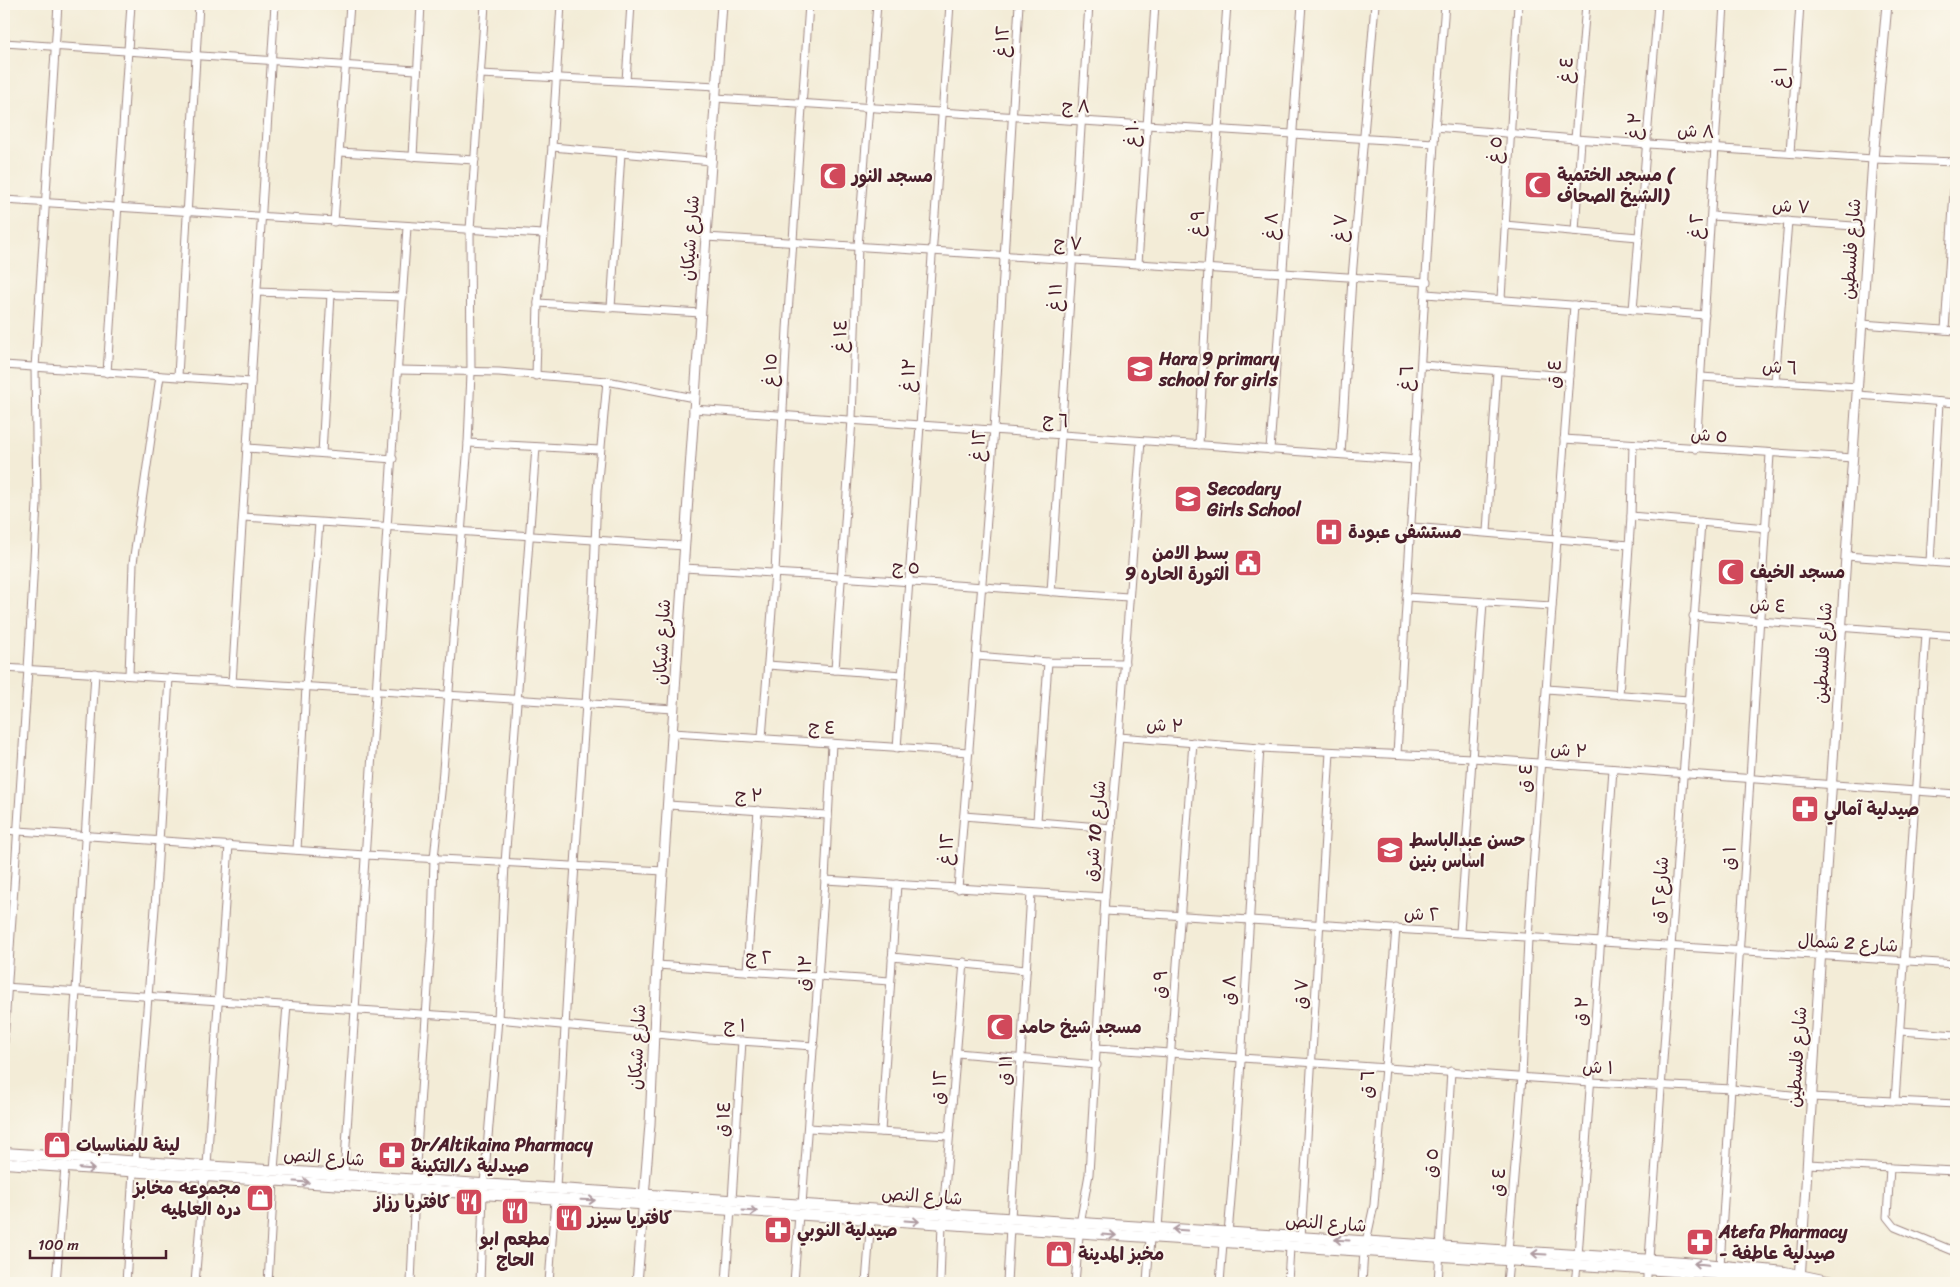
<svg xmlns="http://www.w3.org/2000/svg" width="1960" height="1287" font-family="Sriracha,'Playpen Sans Arabic',sans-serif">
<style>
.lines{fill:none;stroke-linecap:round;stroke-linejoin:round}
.minor-casing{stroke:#9e8681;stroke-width:9}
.tertiary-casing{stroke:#9e8681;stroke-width:11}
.secondary-casing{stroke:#9e8681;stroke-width:12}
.minor{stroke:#fff;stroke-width:7}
.tertiary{stroke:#fff;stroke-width:9}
.secondary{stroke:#fff;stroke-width:10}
.oneway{stroke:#ae9aa0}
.labels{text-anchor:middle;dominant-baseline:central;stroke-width:4;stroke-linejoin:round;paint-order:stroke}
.street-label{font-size:18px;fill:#4a1f2b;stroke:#fbf7ec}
.poi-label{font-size:18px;font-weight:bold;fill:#4a1f2b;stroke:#fbf7ec;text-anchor:start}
</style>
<rect width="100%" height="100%" fill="#fbf7ec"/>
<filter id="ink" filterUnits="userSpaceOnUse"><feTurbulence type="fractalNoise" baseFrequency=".02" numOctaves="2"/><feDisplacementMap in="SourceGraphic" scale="10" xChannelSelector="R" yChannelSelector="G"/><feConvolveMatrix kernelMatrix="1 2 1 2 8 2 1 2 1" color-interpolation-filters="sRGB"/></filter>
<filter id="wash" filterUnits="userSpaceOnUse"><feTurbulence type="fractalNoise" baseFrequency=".0096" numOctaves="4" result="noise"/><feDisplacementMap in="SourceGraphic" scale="20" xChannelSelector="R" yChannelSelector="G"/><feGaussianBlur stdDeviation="1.12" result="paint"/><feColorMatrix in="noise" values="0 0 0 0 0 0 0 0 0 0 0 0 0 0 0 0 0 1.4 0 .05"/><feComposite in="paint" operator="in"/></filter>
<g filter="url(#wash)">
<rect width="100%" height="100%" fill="#f3ecd7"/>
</g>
<g filter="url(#ink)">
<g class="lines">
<g class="minor-casing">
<g id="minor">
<path d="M 4,43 L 416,70"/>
<path d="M 480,74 L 717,86"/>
<path d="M 626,81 L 631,4"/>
<path d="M 716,98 L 1434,143"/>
<path d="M 1435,127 L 1575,139 L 1873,159 L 1956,162"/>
<path d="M 1575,139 L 1586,4"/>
<path d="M 552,147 L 712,161"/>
<path d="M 340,152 L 475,160"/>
<path d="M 1790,153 L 1800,4"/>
<path d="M 413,157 L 421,4"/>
<path d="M 4,200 L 543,234"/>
<path d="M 1712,216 L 1868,227"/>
<path d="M 334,222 L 350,4"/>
<path d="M 1505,225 L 1638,237"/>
<path d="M 1575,231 L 1581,140"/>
<path d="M 706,237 L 1427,282"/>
<path d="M 1138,264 L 1155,4"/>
<path d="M 256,292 L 403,297"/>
<path d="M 1426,294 L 1705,315"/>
<path d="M 1501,299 L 1518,4"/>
<path d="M 538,303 L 701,313"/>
<path d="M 611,308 L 621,153"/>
<path d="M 1633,310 L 1658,4"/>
<path d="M 1862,324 L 1956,331"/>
<path d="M 1945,330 L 1956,161"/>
<path d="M 4,365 L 251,382"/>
<path d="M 1422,365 L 1569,376"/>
<path d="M 398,370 L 499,372 L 607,381 L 694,398"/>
<path d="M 107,373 L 131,4"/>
<path d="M 178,376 L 199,4"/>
<path d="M 536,376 L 538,303 L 552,147 L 561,4"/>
<path d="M 1701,377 L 1858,387"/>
<path d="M 1775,382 L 1788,221"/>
<path d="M 1858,395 L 1956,403"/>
<path d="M 693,409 L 1416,460"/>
<path d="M 1564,439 L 1853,458"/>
<path d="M 468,443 L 600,450"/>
<path d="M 1199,445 L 1208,269 L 1227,4"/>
<path d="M 247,448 L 393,459"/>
<path d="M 1696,449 L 1724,4"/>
<path d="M 1270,450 L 1302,4"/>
<path d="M 322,453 L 331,294"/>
<path d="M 1341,454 L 1352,278 L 1375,4"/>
<path d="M 1631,516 L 1767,528"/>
<path d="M 243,517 L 685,546"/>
<path d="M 1412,527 L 1629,545"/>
<path d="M 1487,532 L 1497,371"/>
<path d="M 1846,556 L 1956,564"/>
<path d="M 1930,562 L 1939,402"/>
<path d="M 683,568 C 831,575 979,587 1128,597"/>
<path d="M 1051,592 L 1089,4"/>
<path d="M 1406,597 L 1552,606"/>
<path d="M 1693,616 L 1956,636"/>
<path d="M 977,656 L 1048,662 L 1125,663"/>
<path d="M 768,665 L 902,675"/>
<path d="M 4,668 L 674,709"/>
<path d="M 835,670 L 852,419 L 858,246 L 877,4"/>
<path d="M 129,675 L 133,563 L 160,376"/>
<path d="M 232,683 L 275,4"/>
<path d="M 1547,689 L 1688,700"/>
<path d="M 1619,695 L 1631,516 L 1633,444"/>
<path d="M 673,733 L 969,752"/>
<path d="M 1119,737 L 1260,748 L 1472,758 L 1956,794"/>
<path d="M 762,738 L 775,572 L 787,329 L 809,4"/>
<path d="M 897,748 L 950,4"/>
<path d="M 1397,754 L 1434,143 L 1445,4"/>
<path d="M 668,805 L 827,815"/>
<path d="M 964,816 L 1112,828"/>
<path d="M 1037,821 L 1048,662"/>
<path d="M 4,830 L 365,855 L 664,871"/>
<path d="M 297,850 L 306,687 L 319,523"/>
<path d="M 825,880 L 1105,897"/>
<path d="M 958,889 L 994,429 L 1019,4"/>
<path d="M 1105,911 L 1956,964"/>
<path d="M 1460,932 L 1483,602"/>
<path d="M 892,957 L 1026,970"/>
<path d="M 657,965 L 890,981"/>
<path d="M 747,971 L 758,810"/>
<path d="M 4,987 L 498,1019 L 709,1039 L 814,1046"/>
<path d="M 1900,1031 L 1956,1035"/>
<path d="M 4,1042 L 29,653 L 37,503 L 35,368 L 58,4"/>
<path d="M 1097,1048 L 1591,1082 L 1732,1089 L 1811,1097 L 1956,1104"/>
<path d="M 957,1053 L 1097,1065"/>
<path d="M 1895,1101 L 1926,634"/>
<path d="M 808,1128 L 949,1136"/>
<path d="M 881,1132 L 897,884"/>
<path d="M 66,1157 L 95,673"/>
<path d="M 135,1162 L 155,908 L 169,678"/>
<path d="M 1807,1164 L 1956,1171"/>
<path d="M 207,1165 L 229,845"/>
<path d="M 1890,1168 L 1887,1217 L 1895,1227 L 1956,1252"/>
<path d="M 274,1170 L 287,1005"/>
<path d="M 344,1175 L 407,227"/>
<path d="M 415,1179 L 432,929 L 434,858 L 442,783 L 468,443 L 471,373 L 470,230 L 485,4"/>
<path d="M 484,1184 L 498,1019 L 505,863 L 536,447"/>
<path d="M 556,1188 L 570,938 L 593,601 L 597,491 L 607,381"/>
<path d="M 732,1200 L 742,1041"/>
<path d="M 802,1205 L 825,880 L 832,743"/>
<path d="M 943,1214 L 964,962"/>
<path d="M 1011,1218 L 1031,893"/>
<path d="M 1158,1228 L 1193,742"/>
<path d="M 1301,1238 L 1330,752"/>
<path d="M 1508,1252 L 1522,1077 L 1528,938 L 1574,305"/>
<path d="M 1578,1256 L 1613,769"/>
<path d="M 1649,1259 L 1701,522"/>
<path d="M 1720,1266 L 1770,454"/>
<path d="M 56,1283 L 65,1166"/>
<path d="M 126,1283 L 133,1172"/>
<path d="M 195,1283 L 204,1176"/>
<path d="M 268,1283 L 274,1180"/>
<path d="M 411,1283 L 415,1189"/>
<path d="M 480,1283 L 483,1193"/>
<path d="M 549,1283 L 555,1199"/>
<path d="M 726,1283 L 731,1209"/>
<path d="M 794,1283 L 799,1214"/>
<path d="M 866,1283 L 871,1218"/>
<path d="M 940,1283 L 942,1223"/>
<path d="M 1007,1283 L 1010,1227"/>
<path d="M 1075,1283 L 1080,1224 L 1089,1174 L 1105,897 L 1119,737 L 1141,441"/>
<path d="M 1147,1283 L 1150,1238"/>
<path d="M 1220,1283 L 1223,1243 L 1228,1233 C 1243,1072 1249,910 1260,748"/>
<path d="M 1288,1283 L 1290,1247"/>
<path d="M 1362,1283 L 1364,1251 L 1374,1205 L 1396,928"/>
<path d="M 1438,1283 L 1451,1071"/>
<path d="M 1507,1283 L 1509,1261"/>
<path d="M 1575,1283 L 1577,1266"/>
<path d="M 1647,1283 L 1647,1270"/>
<path d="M 1719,1283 L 1720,1274"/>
<path d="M 1955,1283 L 1956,1280"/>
</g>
</g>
<g class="tertiary-casing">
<g id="tertiary">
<path d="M 1800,1280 L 1846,556 L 1873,159 L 1887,4"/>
<path d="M 637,1283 L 650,1124 L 657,965 L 679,629 L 722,4"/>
</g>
</g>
<g class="secondary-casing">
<g id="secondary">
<path d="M 4,1153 L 1684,1262 L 1785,1272 L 1837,1283"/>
<path d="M 4,1163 L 1720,1274 L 1803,1283"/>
</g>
</g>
<use href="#minor" class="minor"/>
<use href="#tertiary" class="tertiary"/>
<use href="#secondary" class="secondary"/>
</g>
<defs><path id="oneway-shaft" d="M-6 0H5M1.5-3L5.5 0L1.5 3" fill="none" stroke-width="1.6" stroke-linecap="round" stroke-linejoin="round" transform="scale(1.25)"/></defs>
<g class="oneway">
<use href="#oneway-shaft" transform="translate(87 1169) rotate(5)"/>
<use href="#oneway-shaft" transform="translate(302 1182) rotate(4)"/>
<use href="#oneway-shaft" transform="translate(588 1200) rotate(2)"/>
<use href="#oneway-shaft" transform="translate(750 1211) rotate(4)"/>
<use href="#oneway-shaft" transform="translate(912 1221) rotate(4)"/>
<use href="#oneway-shaft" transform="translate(1180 1230) rotate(-176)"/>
<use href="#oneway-shaft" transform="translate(1109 1235) rotate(4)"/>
<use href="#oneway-shaft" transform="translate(1342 1240) rotate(-177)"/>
<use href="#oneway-shaft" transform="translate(1539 1254) rotate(-177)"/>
<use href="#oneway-shaft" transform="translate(1701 1264) rotate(-174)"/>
</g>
</g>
<defs>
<g id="mosque-square" transform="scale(1.4375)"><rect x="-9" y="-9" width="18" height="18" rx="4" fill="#d1495b" stroke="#fbf7ec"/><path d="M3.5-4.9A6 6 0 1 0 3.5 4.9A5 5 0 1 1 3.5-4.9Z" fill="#fff"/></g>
<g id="school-square" transform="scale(1.4375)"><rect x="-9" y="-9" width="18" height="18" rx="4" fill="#d1495b" stroke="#fbf7ec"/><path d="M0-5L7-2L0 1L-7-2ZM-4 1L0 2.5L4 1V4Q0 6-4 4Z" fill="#fff"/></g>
<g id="hospital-square" transform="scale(1.4375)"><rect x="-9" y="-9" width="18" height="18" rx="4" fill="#d1495b" stroke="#fbf7ec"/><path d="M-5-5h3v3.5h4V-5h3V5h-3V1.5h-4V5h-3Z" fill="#fff"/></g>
<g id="civic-square" transform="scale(1.4375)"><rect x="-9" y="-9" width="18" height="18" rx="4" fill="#d1495b" stroke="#fbf7ec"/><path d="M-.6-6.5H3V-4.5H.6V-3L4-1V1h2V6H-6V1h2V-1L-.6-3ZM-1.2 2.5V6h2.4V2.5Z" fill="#fff"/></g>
<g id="pharmacy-square" transform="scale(1.4375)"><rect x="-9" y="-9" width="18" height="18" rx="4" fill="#d1495b" stroke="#fbf7ec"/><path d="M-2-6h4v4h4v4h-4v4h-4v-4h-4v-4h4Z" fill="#fff"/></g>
<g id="shop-square" transform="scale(1.4375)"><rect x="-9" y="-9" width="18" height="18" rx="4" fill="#d1495b" stroke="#fbf7ec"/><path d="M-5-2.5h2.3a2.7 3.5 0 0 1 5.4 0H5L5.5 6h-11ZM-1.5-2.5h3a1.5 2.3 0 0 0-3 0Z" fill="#fff"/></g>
<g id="restaurant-square" transform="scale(1.4375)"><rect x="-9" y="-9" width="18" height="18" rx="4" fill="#d1495b" stroke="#fbf7ec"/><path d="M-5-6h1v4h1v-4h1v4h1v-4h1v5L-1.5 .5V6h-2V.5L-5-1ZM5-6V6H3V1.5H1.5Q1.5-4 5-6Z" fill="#fff"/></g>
</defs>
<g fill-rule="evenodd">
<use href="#mosque-square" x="833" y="176"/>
<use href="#mosque-square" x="1538" y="185"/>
<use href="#school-square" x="1140" y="369"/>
<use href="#school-square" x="1188" y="499"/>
<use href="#hospital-square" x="1329" y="532"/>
<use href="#civic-square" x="1248" y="563"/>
<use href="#mosque-square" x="1731" y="572"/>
<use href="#pharmacy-square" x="1805" y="809"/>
<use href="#school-square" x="1390" y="850"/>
<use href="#mosque-square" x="1000" y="1027"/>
<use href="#shop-square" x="57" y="1145"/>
<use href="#pharmacy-square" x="392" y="1155"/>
<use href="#shop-square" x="260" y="1198"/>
<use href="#restaurant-square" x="469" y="1202"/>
<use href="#restaurant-square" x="515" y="1211"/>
<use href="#restaurant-square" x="569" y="1218"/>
<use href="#pharmacy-square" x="778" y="1230"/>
<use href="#pharmacy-square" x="1700" y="1242"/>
<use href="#shop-square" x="1059" y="1254"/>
</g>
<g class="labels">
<g class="street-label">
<text transform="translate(1002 41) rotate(-87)">١٢ غ</text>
<text transform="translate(1566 70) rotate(-86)">٤ غ</text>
<text transform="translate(1780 77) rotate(-86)">١ غ</text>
<text transform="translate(1076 106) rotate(3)">٨ ج</text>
<text transform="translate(1634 126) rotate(-86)">٣ غ</text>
<text transform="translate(1696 131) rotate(3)">٨ ش</text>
<text transform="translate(1132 133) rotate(-86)">١٠ غ</text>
<text transform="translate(1495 150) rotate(-86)">٥ غ</text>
<text transform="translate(1791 206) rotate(4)">٧ ش</text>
<text transform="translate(1197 223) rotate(-85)">٩ غ</text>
<text transform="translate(1271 226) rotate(-86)">٨ غ</text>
<text transform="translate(1696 226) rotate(-86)">٢ غ</text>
<text transform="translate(1340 228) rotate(-86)">٧ غ</text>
<text transform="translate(690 238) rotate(-86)">شارع شيكان</text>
<text transform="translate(1068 243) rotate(4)">٧ ج</text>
<text transform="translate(1851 249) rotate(-86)">شارع فلسطين</text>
<text transform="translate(1055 297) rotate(-87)">١١ غ</text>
<text transform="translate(840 336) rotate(-88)">١٤ غ</text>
<text transform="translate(1780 367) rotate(4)">٦ ش</text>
<text transform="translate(770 370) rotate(-88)">١٥ غ</text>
<text transform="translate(1554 374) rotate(-86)">٤ ق</text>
<text transform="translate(908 375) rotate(-86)">١٣ غ</text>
<text transform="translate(1406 378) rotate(-86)">٦ غ</text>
<text transform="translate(1056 420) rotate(5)">٦ ج</text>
<text transform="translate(1709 435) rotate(4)">٥ ش</text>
<text transform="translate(978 445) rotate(-85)">١٢ غ</text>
<text transform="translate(906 567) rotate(4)">٥ ج</text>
<text transform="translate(1768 605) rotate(4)">٤ ش</text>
<text transform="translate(662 642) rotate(-87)">شارع شيكان</text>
<text transform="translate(1823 653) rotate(-87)">شارع فلسطين</text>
<text transform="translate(1165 725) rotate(4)">٣ ش</text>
<text transform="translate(822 727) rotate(4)">٤ ج</text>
<text transform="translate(1569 750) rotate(5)">٣ ش</text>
<text transform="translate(1525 778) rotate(-86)">٤ ق</text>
<text transform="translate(749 795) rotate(3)">٣ ج</text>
<text transform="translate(1095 831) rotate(-85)">شارع 10 شرق</text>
<text transform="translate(946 849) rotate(-86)">١٢ غ</text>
<text transform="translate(1729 858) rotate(-86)">١ ق</text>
<text transform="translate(1660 890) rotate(-86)">شارع٢ ق</text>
<text transform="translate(1422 914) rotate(3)">٢ ش</text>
<text transform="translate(1848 943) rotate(3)">شارع 2 شمال</text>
<text transform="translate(759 957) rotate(4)">٢ ج</text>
<text transform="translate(804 973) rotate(-86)">١٣ ق</text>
<text transform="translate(1160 984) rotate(-86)">٩ ق</text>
<text transform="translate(1229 990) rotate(-87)">٨ ق</text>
<text transform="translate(1301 994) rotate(-87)">٧ ق</text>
<text transform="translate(1581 1011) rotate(-86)">٣ ق</text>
<text transform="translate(735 1025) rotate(3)">١ ج</text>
<text transform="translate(637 1047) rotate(-87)">شارع شيكان</text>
<text transform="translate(1797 1057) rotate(-86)">شارع فلسطين</text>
<text transform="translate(1598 1067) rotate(3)">١ ش</text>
<text transform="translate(1005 1070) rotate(-86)">١١ ق</text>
<text transform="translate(1367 1084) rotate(-86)">٦ ق</text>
<text transform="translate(939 1087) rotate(-85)">١٢ ق</text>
<text transform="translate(723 1119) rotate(-86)">١٤ ق</text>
<text transform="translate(324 1157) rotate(4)">شارع النص</text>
<text transform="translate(1431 1163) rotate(-86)">٥ ق</text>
<text transform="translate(1498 1182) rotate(-85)">٤ ق</text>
<text transform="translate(922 1196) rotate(4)">شارع النص</text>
<text transform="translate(1326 1223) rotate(4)">شارع النص</text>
</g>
<g class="poi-label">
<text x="1557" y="175">مسجد الختمية (<tspan x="1557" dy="21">الشيخ الصحاف)</tspan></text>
<text x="852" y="176">مسجد النور</text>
<text x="1159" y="359">Hara 9 primary<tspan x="1159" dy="21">school for girls</tspan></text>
<text x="1207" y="489">Secodary<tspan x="1207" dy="21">Girls School</tspan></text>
<text x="1348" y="532">مستشفى عبودة</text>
<text x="1229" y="553" text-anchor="end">بسط الامن<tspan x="1229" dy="21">الثورة الحاره 9</tspan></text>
<text x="1750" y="572">مسجد الخيف</text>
<text x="1824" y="809">صيدلية آمالي</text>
<text x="1409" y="840">حسن عبدالباسط<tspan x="1409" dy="21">اساس بنين</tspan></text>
<text x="1019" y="1027">مسجد شيخ حامد</text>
<text x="76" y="1145">لينة للمناسبات</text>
<text x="411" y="1145">Dr/Altikaina Pharmacy<tspan x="411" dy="21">صيدلية د/التكينة</tspan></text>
<text x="241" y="1188" text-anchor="end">مجموعه مخابز<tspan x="241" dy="21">دره العالميه</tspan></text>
<text x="450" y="1202" text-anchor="end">كافتريا رزاز</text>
<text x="588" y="1218">كافتريا سيزر</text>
<text x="797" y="1230">صيدلية النوبي</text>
<text x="1719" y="1232">Atefa Pharmacy<tspan x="1719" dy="21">- صيدلية عاطفة</tspan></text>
<text x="515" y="1239" text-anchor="middle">مطعم ابو<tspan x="515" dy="21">الحاج</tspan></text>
<text x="1078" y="1254">مخبز المدينة</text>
</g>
</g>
<rect width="1960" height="1287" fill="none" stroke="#fbf7ec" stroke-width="20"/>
<path d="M30 1250v8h136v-8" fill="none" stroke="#4a1f2b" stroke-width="2.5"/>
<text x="38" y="1250" font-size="15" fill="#4a1f2b" stroke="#fbf7ec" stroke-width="4" paint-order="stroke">100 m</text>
</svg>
